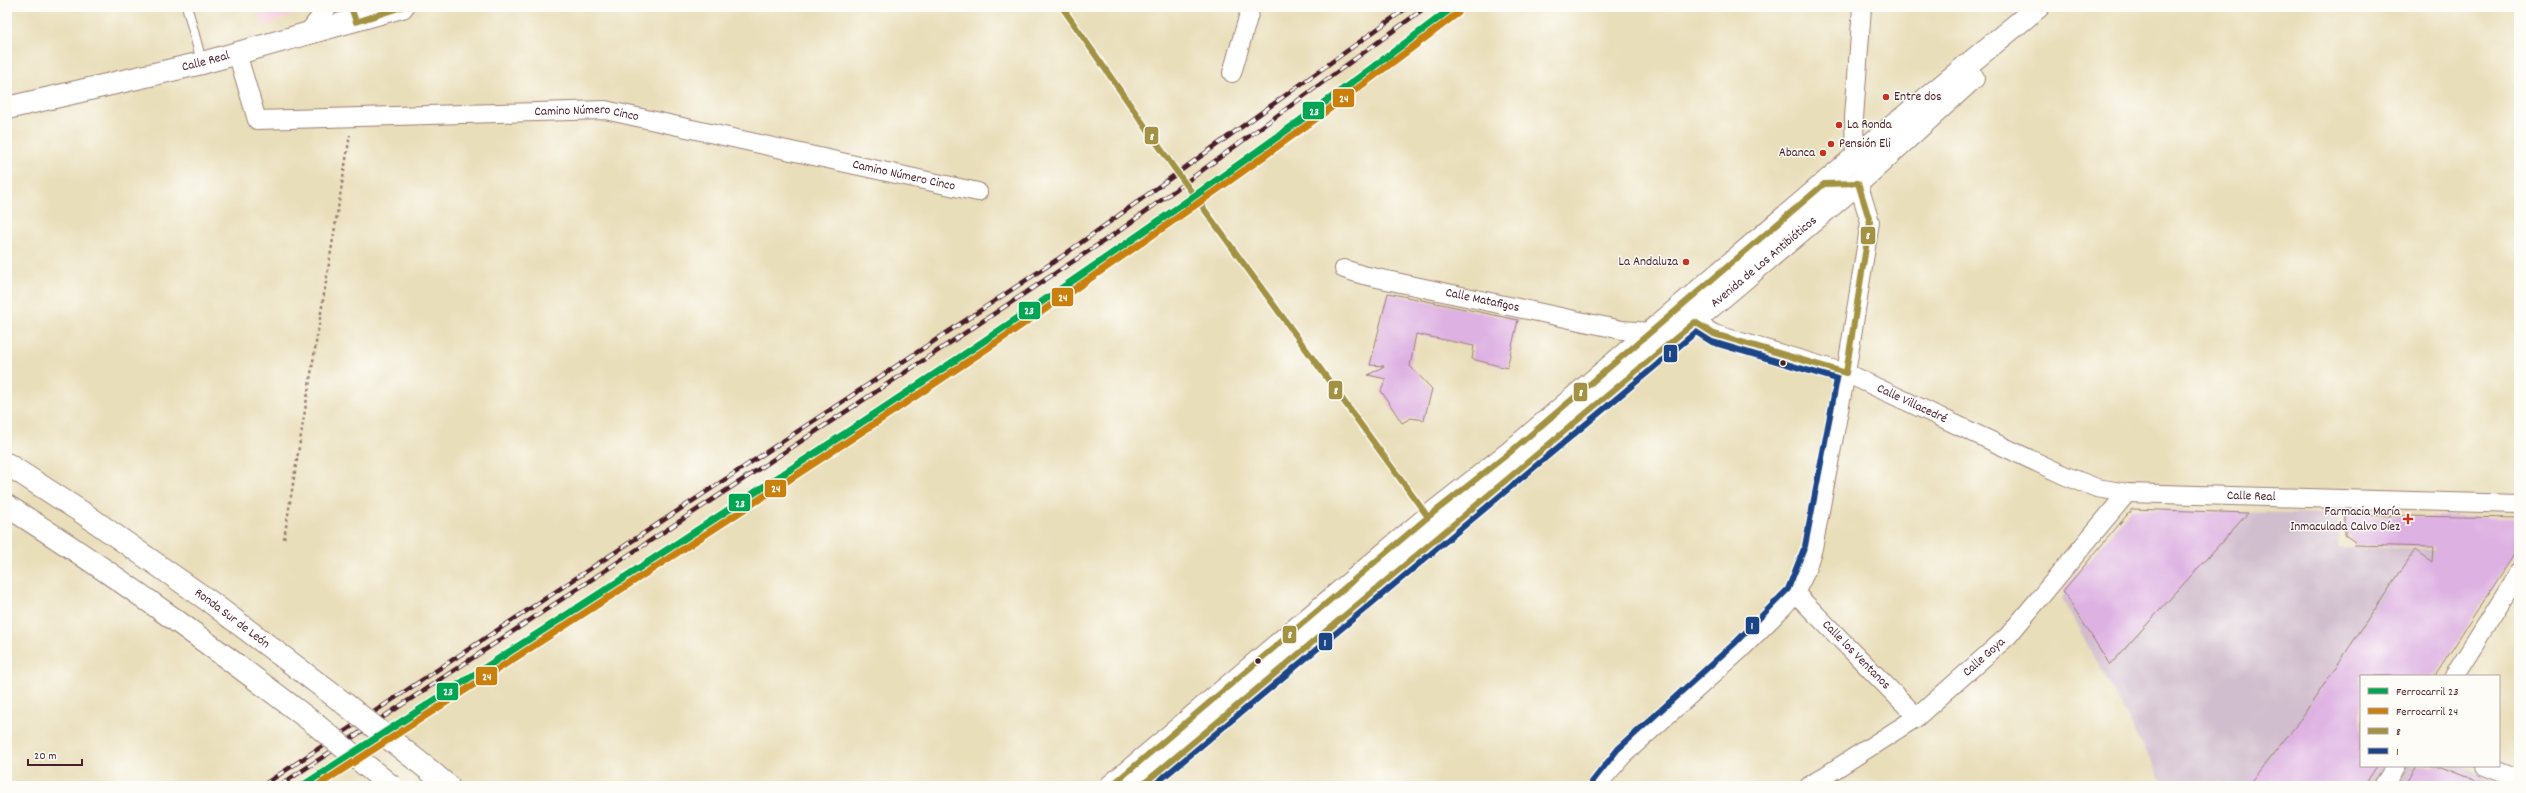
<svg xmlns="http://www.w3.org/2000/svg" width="2526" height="793" font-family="Dekko,sans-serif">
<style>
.built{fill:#f4cfdd}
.industrial{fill:#d0bdcd}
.building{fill:#ddb1e2}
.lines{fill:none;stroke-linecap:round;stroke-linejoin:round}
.lane-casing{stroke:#9a7e72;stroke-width:11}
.street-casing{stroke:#9a7e72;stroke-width:20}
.secondary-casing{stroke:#9a7e72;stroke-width:24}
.primary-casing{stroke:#9a7e72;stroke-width:24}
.highway-casing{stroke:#9a7e72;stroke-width:24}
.path{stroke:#9a7e72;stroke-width:2.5;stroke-dasharray:3 3;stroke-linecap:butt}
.lane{stroke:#fff;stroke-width:9}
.street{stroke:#fff;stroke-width:18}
.secondary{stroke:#fff;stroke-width:22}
.primary{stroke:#fff;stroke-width:22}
.highway{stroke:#fff;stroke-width:22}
.rail-casing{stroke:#4a1f2b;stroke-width:4.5}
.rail{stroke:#fdfcf7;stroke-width:3;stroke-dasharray:9;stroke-linecap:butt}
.highway-bridge-casing{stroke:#9a7e72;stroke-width:24;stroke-linecap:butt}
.highway-bridge{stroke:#fff;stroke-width:22}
.bus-1-casing{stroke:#fdfcf7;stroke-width:9}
.bus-2-casing{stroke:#fdfcf7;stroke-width:9}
.bus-1{stroke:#a29242;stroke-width:6}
.bus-2{stroke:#1c4586;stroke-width:6}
.rail-1-casing{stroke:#fdfcf7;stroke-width:10}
.rail-2-casing{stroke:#fdfcf7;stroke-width:10}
.rail-1{stroke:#00a651;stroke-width:7}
.rail-2{stroke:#c9800d;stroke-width:7}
.poi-dot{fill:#c8321e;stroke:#fdfcf7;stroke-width:1.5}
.bus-dot{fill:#4a1f2b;stroke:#fdfcf7;stroke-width:1.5}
.labels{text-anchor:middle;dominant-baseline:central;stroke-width:3;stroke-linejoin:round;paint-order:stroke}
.street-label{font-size:13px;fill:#4a1f2b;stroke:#fdfcf7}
.poi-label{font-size:13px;fill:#4a1f2b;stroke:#fdfcf7;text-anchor:start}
.line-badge{stroke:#fdfcf7;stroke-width:1.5}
.badge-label{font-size:11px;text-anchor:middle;font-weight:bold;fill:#fff}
</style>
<rect width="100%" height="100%" fill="#fdfcf7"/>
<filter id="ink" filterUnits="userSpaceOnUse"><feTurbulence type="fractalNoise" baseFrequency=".025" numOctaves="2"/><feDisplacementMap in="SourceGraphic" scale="8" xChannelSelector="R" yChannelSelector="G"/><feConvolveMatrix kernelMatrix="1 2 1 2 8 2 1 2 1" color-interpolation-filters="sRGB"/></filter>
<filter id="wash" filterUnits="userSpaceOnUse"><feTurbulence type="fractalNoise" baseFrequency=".012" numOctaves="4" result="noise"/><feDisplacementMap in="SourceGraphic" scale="16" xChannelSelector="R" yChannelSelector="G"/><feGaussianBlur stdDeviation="0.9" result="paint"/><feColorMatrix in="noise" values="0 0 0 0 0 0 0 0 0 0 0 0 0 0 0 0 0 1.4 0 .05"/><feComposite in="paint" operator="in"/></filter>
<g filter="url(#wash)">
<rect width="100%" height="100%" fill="#e9deba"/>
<path class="built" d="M 255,7 L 315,7 L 264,26 Z"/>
<path class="industrial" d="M 2132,510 L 2338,514 L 2339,547 L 2469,550 L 2361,676 L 2361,766 L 2460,766 L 2511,786 L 2165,786 L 2062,598 Z"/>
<g id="blocks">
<g class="building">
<path d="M 1388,293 L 1518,320 L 1507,368 L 1472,359 L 1474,346 L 1416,334 L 1410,366 L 1432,389 L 1424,420 L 1411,418 L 1402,423 L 1381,391 L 1386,379 L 1368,375 L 1384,366 L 1370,365 Z"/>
<path d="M 2132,509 L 2248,513 L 2110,665 L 2063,591 Z"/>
<path d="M 2345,515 L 2519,518 L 2519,547 L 2435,676 L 2361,676 L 2361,766 L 2377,766 L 2364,786 L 2247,786 L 2298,723 L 2415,550 L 2433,563 L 2434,547 L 2354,545 L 2355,542 L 2345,535 Z"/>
<path d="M 2417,766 L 2442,766 L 2493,786 L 2405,786 Z"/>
</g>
</g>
</g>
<g filter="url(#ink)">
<use href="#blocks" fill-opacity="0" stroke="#9a7e72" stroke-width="1"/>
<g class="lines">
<g class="lane-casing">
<path id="lane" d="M 187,7 L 202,63"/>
</g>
<g class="street-casing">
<g id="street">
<path d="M 307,34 L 328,7"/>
<path id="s1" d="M 237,53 L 257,120 L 605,110 L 978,192"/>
<path d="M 1232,73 L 1251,7"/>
<path d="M 1855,157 L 1854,118 L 1862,7"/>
<path id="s2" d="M 1344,269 L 1363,275 L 1622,330 L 1651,332"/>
<path id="s3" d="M 1695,322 L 1714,334 L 1846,373 L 2066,476 L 2097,488 L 2127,493 L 2519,504"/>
<path id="s4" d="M 1795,593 L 1917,717"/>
<path d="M 2454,676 L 2519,573"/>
<path d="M 2485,766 L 2519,779"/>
<path d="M 1599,786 L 1604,777 L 1623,755 L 1741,649 L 1782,608 L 1795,593 L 1805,573 L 1813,548 L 1846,373 L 1870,222 L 1858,183"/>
<path id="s5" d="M 1809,786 L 1917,717 L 2008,636 L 2127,493"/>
<path d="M 2383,786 L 2396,766"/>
</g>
</g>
<g class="secondary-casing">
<g id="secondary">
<path id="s6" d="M 7,108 L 202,63 L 402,7"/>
</g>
</g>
<g class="primary-casing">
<g id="primary">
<path d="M 1111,786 L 1428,517 L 1508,454 L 1855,157 L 2038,7"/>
<path id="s7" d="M 1141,786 L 1858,183 L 1973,78"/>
</g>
</g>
<g class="highway-casing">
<g id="highway">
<path id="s8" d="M 7,464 L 83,513 L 209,601 L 345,704"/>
<path d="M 7,506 C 114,573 215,648 315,724"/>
<path d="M 429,770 L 448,786"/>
</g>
</g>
<path class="path" d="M 284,539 L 350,135"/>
<use href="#lane" class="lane"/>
<use href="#street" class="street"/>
<use href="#secondary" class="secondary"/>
<use href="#primary" class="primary"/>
<use href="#highway" class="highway"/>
<g class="rail-casing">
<g id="rail">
<path d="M 262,786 L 1061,257 L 1408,7"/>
<path d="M 279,786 L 1119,231 L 1426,7"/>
</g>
</g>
<use href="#rail" class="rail"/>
<g class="highway-bridge-casing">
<g id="highway-bridge">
<path d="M 345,704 L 429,770"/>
<path d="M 315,724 L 391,786"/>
</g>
</g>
<use href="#highway-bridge" class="highway-bridge"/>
<g class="bus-1-casing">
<g id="bus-1">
<path d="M 351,7 L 356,22 L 402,7"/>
<path d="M 1062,7 L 1172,165 L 1428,517"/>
<path d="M 1111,786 L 1428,517 L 1508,454 L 1824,184 L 1858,183 L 1870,222 L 1846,373 L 1714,334 L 1695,322 L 1141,786"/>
</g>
</g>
<g class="bus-2-casing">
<path id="bus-2" d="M 1153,786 L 1696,332 L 1712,342 L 1837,379 L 1805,546 L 1788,589 L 1735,643 L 1618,749 L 1592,782"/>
</g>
<use href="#bus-1" class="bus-1"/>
<use href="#bus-2" class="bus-2"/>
<g class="rail-1-casing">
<path id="rail-1" d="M 302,786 C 690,534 1084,288 1453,7"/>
</g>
<g class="rail-2-casing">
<path id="rail-2" d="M 317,786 C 702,536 1092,292 1458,13"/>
</g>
<use href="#rail-1" class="rail-1"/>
<use href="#rail-2" class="rail-2"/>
</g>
</g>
<g class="poi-dot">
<circle cx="1886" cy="97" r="4"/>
<circle cx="1839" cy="125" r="4"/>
<circle cx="1831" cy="144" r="4"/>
<circle cx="1823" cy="153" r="4"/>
<circle cx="1686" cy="262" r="4"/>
<path d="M2406 513h4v4h4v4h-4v4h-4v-4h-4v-4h4z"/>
</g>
<g class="bus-dot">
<circle cx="1783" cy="363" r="3.5"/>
<circle cx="1258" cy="661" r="3.5"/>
</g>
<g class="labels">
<g class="street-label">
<text stroke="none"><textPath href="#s6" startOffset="204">Calle Real</textPath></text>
<text stroke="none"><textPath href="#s1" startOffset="400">Camino Número Cinco</textPath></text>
<text stroke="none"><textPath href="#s1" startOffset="724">Camino Número Cinco</textPath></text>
<text stroke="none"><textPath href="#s7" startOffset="814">Avenida de Los Antibióticos</textPath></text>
<text stroke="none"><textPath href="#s2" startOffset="142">Calle Matafigos</textPath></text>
<text stroke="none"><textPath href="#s3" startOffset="233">Calle Villacedré</textPath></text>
<text stroke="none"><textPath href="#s3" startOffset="591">Calle Real</textPath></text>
<text stroke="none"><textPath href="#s8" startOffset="273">Ronda Sur de León</textPath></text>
<text stroke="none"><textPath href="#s4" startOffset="87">Calle los Ventanos</textPath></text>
<text stroke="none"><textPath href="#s5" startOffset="218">Calle Goya</textPath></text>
</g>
<g class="poi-label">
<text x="1894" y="97">Entre dos</text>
<text x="1847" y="125">La Ronda</text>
<text x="1839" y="144">Pensión Eli</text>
<text x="1815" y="153" text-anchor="end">Abanca</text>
<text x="1678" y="262" text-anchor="end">La Andaluza</text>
<text x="2400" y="512" text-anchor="end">Farmacia María<tspan x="2400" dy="15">Inmaculada Calvo Díez</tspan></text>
</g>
</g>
<g class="line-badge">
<rect x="1332" y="88" width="23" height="20" rx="4" fill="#c9800d"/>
<rect x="1302" y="101" width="23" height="19" rx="4" fill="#00a651"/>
<rect x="1144" y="126" width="15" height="19" rx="4" fill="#a29242"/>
<rect x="1860" y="226" width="16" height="19" rx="4" fill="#a29242"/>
<rect x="1051" y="287" width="23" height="20" rx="4" fill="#c9800d"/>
<rect x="1018" y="301" width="23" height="19" rx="4" fill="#00a651"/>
<rect x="1663" y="344" width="15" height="19" rx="4" fill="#1c4586"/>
<rect x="1328" y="380" width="15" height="20" rx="4" fill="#a29242"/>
<rect x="1573" y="382" width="15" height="20" rx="4" fill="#a29242"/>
<rect x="764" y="479" width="23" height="19" rx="4" fill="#c9800d"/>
<rect x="728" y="493" width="23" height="19" rx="4" fill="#00a651"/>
<rect x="1745" y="616" width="15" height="19" rx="4" fill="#1c4586"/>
<rect x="1282" y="625" width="15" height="19" rx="4" fill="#a29242"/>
<rect x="1318" y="632" width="15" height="19" rx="4" fill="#1c4586"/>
<rect x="475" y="666" width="23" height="20" rx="4" fill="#c9800d"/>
<rect x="436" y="682" width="23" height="19" rx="4" fill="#00a651"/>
</g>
<g class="badge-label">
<text x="1344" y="102">24</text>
<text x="1314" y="115">23</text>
<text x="1152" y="140">8</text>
<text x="1868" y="239">8</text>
<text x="1063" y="301">24</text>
<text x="1029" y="314">23</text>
<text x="1670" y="357">1</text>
<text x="1336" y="394">8</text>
<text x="1581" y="396">8</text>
<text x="776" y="492">24</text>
<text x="740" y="507">23</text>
<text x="1752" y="629">1</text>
<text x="1290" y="638">8</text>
<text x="1325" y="646">1</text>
<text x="487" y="680">24</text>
<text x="448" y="695">23</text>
</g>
<rect width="2526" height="793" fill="none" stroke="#fdfcf7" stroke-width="24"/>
<rect x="2360" y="675" width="140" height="92" fill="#fdfcf7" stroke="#b5a4a5"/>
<rect x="2368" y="688" width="20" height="6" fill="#00a651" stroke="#b5a4a5"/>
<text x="2396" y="695" font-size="12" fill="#4a1f2b">Ferrocarril 23</text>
<rect x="2368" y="708" width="20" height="6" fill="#c9800d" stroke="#b5a4a5"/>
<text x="2396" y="715" font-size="12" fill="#4a1f2b">Ferrocarril 24</text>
<rect x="2368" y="728" width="20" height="6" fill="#a29242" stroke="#b5a4a5"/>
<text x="2396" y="735" font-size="12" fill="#4a1f2b">8</text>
<rect x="2368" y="748" width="20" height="6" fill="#1c4586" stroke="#b5a4a5"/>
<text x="2396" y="755" font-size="12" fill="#4a1f2b">1</text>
<path d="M28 759v6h54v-6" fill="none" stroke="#4a1f2b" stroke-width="2"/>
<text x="34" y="759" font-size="12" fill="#4a1f2b" stroke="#fdfcf7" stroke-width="3" paint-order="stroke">20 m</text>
</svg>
